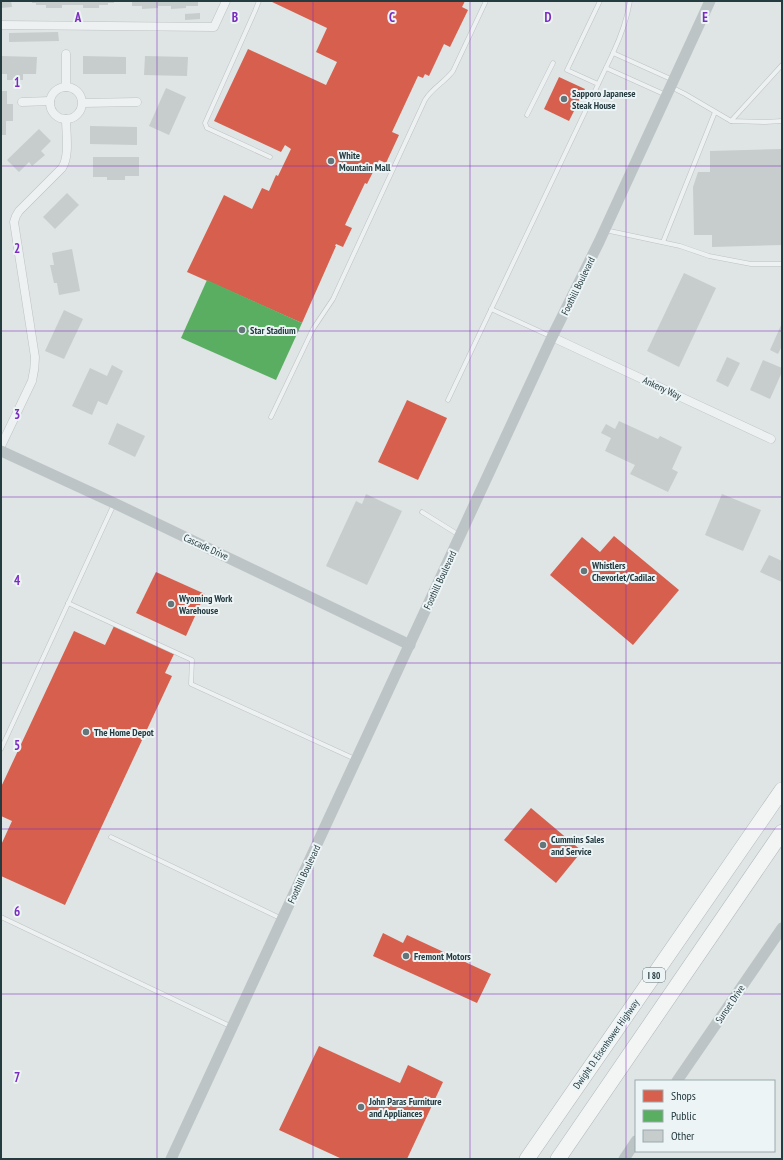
<svg xmlns="http://www.w3.org/2000/svg" width="783" height="1160" font-family="'PT Sans Narrow',sans-serif">
<style>
.shops{fill:#d6604d}
.public{fill:#5aae61}
.building{fill:#c7cccd}
.lines{fill:none;stroke-linecap:round;stroke-linejoin:round}
.lane-casing{stroke:#bdc2c3;stroke-width:5}
.street-casing{stroke:#bdc2c3;stroke-width:9}
.highway-casing{stroke:#b1b8ba;stroke-width:16}
.lane{stroke:#eef1f2;stroke-width:4}
.street{stroke:#eef1f2;stroke-width:8}
.secondary{stroke:#bdc4c5;stroke-width:11}
.highway{stroke:#f3f5f5;stroke-width:15}
.grid{fill:none;stroke:#7b2cbf;stroke-width:1;stroke-opacity:0.55}
.poi-dot{fill:#65767a;stroke:#ecf4f6;stroke-width:1.5}
.labels{text-anchor:middle;dominant-baseline:central;stroke-width:4;stroke-linejoin:round;paint-order:stroke}
.shield{fill:#ecf4f6;stroke:#607277;stroke-width:1}
.shield-label{font-size:9px;font-weight:bold;fill:#243b40}
.poi-label{font-size:10px;font-weight:bold;fill:#243b40;stroke:#ecf4f6;text-anchor:start}
.street-label{font-size:10px;fill:#243b40;stroke:#ecf4f6}
.grid-label{font-size:13px;text-anchor:middle;font-weight:bold;fill:#7b2cbf;stroke:#ecf4f6;stroke-width:4;stroke-linejoin:round;paint-order:stroke}
</style>
<rect width="100%" height="100%" fill="#dfe4e5"/>
<g class="shops">
<path d="M 270,1 L 465,1 L 462,7 L 468,10 L 450,47 L 444,44 L 429,76 L 425,74 L 423,78 L 418,76 L 392,132 L 399,135 L 386,163 L 379,160 L 367,184 L 365,183 L 345,225 L 352,228 L 343,247 L 336,244 L 335,246 L 336,246 L 302,323 L 187,272 L 224,195 L 252,209 L 262,188 L 269,191 L 276,175 L 278,176 L 291,149 L 285,145 L 281,152 L 214,121 L 248,49 L 326,85 L 337,62 L 316,52 L 327,28 Z"/>
<path d="M 559,77 L 585,89 L 569,121 L 544,109 Z"/>
<path d="M 407,400 L 447,418 L 418,480 L 378,462 Z"/>
<path d="M 614,536 L 679,590 L 633,645 L 550,575 L 582,537 L 600,552 Z"/>
<path d="M 156,572 L 205,594 L 186,636 L 136,613 Z"/>
<path d="M 114,626 L 174,654 L 165,673 L 172,676 L 65,905 L 1,876 L 1,845 L 12,821 L 1,816 L 1,787 L 74,631 L 105,645 Z"/>
<path d="M 531,808 L 582,851 L 556,883 L 504,840 Z"/>
<path d="M 383,933 L 403,943 L 407,935 L 491,974 L 477,1003 L 373,956 Z"/>
<path d="M 319,1046 L 400,1083 L 408,1065 L 443,1082 L 407,1159 L 342,1159 L 279,1130 Z"/>
</g>
<path class="public" d="M 207,280 L 302,323 L 276,380 L 181,338 Z"/>
<g class="building">
<path d="M 1,1 L 11,1 L 12,7 L 1,8 Z"/>
<path d="M 32,1 L 114,1 L 114,3 L 108,3 L 108,5 L 99,5 L 99,8 L 83,8 L 83,5 L 62,5 L 62,8 L 46,8 L 46,5 L 36,5 L 36,3 L 32,3 Z"/>
<path d="M 132,1 L 198,1 L 198,6 L 186,6 L 186,8 L 171,9 L 171,6 L 158,6 L 158,8 L 142,9 L 142,6 L 132,6 Z"/>
<path d="M 200,13 L 200,19 L 185,20 L 185,14 Z"/>
<path d="M 58,32 L 59,41 L 9,42 L 9,33 Z"/>
<path d="M 1,56 L 37,57 L 36,74 L 23,74 L 23,80 L 7,80 L 7,74 L 1,74 Z"/>
<path d="M 83,56 L 126,57 L 126,74 L 83,74 Z"/>
<path d="M 145,56 L 188,57 L 187,76 L 144,75 Z"/>
<path d="M 166,88 L 186,97 L 169,135 L 149,126 Z"/>
<path d="M 1,91 L 7,91 L 7,104 L 13,104 L 13,121 L 6,121 L 6,135 L 1,135 Z"/>
<path d="M 90,126 L 137,127 L 137,145 L 90,144 Z"/>
<path d="M 39,129 L 51,141 L 41,151 L 45,155 L 32,166 L 29,162 L 19,172 L 7,160 Z"/>
<path d="M 782,149 L 782,245 L 712,247 L 712,235 L 694,235 L 693,187 L 698,172 L 710,172 L 710,151 Z"/>
<path d="M 93,157 L 139,157 L 139,176 L 125,176 L 125,180 L 107,180 L 107,177 L 93,177 Z"/>
<path d="M 67,193 L 79,205 L 55,229 L 43,217 Z"/>
<path d="M 72,249 L 80,291 L 59,295 L 57,283 L 54,283 L 50,265 L 54,265 L 52,253 Z"/>
<path d="M 684,273 L 716,288 L 679,367 L 647,351 Z"/>
<path d="M 64,310 L 83,319 L 64,359 L 45,351 Z"/>
<path d="M 782,323 L 782,346 L 778,354 L 770,350 Z"/>
<path d="M 727,357 L 740,363 L 728,387 L 716,381 Z"/>
<path d="M 763,360 L 782,368 L 782,372 L 770,399 L 750,390 Z"/>
<path d="M 112,365 L 123,371 L 107,405 L 98,401 L 92,415 L 72,406 L 90,368 L 107,376 Z"/>
<path d="M 619,421 L 658,439 L 660,436 L 682,447 L 672,469 L 678,472 L 668,492 L 630,474 L 635,465 L 605,451 L 611,438 L 601,433 L 606,424 L 615,429 Z"/>
<path d="M 117,423 L 145,436 L 135,457 L 108,444 Z"/>
<path d="M 366,494 L 402,511 L 367,585 L 326,566 L 356,501 L 362,504 Z"/>
<path d="M 722,494 L 761,510 L 743,551 L 705,535 Z"/>
<path d="M 769,555 L 782,561 L 782,582 L 760,572 Z"/>
</g>
<g class="lines">
<g class="lane-casing">
<g id="lane">
<path d="M 259,1 L 255,11 L 205,123 L 207,128 L 270,157"/>
<path d="M 613,53 L 673,80"/>
<path d="M 606,68 L 666,95"/>
<path d="M 598,84 L 567,70 L 600,1"/>
<path d="M 671,87 L 685,94 L 731,121 L 765,122 L 782,121"/>
<path d="M 527,115 L 553,63"/>
<path d="M 731,121 L 782,65"/>
<path d="M 605,230 L 680,246 L 709,256 L 751,264 L 782,264"/>
<path d="M 663,242 L 715,112"/>
<path d="M 491,309 L 550,336"/>
<path d="M 448,400 L 613,53 C 621,36 627,19 630,1"/>
<path d="M 271,417 L 313,329 L 333,299 L 425,100 C 432,88 445,82 453,71 L 486,1"/>
<path d="M 422,512 L 459,535"/>
<path d="M 68,603 L 192,660 L 191,684 L 355,759"/>
<path d="M 1,749 L 114,504"/>
<path d="M 111,837 L 282,919"/>
<path d="M 1,917 L 232,1027"/>
</g>
</g>
<g class="street-casing">
<g id="street">
<path d="M 1,25 L 214,27 L 226,1"/>
<path d="M 66,54 L 66,87"/>
<circle cx="66" cy="103" r="16"/>
<path d="M 22,102 L 50,101"/>
<path d="M 83,103 L 137,102"/>
<path d="M 552,337 L 771,439"/>
<path d="M 1,446 L 32,381 C 34,373 35,366 35,357 L 14,222 L 16,216 L 19,211 L 62,168 C 70,156 66,133 66,119"/>
</g>
</g>
<g class="highway-casing">
<g id="highway">
<path d="M 527,1159 L 782,790"/>
<path d="M 558,1159 L 782,832"/>
</g>
</g>
<use href="#lane" class="lane"/>
<use href="#street" class="street"/>
<g class="secondary">
<path d="M 1,451 L 114,503 L 410,645"/>
<path d="M 677,1081 L 782,928"/>
<path d="M 171,1159 L 552,337 L 599,242 L 710,1"/>
<path d="M 624,1159 L 636,1141"/>
</g>
<use href="#highway" class="highway"/>
</g>
<path class="grid" d="M 157,1 L 157,1159M 313,1 L 313,1159M 470,1 L 470,1159M 626,1 L 626,1159M 1,166 L 782,166M 1,331 L 782,331M 1,497 L 782,497M 1,663 L 782,663M 1,829 L 782,829M 1,994 L 782,994"/>
<g class="poi-dot">
<circle cx="564" cy="99" r="4"/>
<circle cx="331" cy="161" r="4"/>
<circle cx="242" cy="330" r="4"/>
<circle cx="584" cy="571" r="4"/>
<circle cx="171" cy="604" r="4"/>
<circle cx="86" cy="732" r="4"/>
<circle cx="543" cy="845" r="4"/>
<circle cx="406" cy="956" r="4"/>
<circle cx="361" cy="1107" r="4"/>
</g>
<g class="labels">
<rect class="shield" x="643" y="968" width="22" height="14" rx="3"/>
<g class="shield-label">
<text x="654" y="975">I 80</text>
</g>
<g class="poi-label">
<text x="572" y="93">Sapporo Japanese<tspan x="572" dy="12">Steak House</tspan></text>
<text x="339" y="155">White<tspan x="339" dy="12">Mountain Mall</tspan></text>
<text x="250" y="330">Star Stadium</text>
<text x="592" y="565">Whistlers<tspan x="592" dy="12">Chevorlet/Cadilac</tspan></text>
<text x="179" y="598">Wyoming Work<tspan x="179" dy="12">Warehouse</tspan></text>
<text x="94" y="732">The Home Depot</text>
<text x="551" y="839">Cummins Sales<tspan x="551" dy="12">and Service</tspan></text>
<text x="414" y="956">Fremont Motors</text>
<text x="369" y="1101">John Paras Furniture<tspan x="369" dy="12">and Appliances</tspan></text>
</g>
<g class="street-label">
<text transform="translate(578 286) rotate(-64)">Foothill Boulevard</text>
<text transform="translate(662 388) rotate(25)">Ankeny Way</text>
<text transform="translate(206 547) rotate(25)">Cascade Drive</text>
<text transform="translate(440 580) rotate(-65)">Foothill Boulevard</text>
<text transform="translate(304 874) rotate(-65)">Foothill Boulevard</text>
<text transform="translate(730 1004) rotate(-56)">Sunset Drive</text>
<text transform="translate(606 1044) rotate(-55)">Dwight D. Eisenhower Highway</text>
</g>
</g>
<g class="grid-label">
<text x="78" y="22">A</text>
<text x="235" y="22">B</text>
<text x="392" y="22">C</text>
<text x="548" y="22">D</text>
<text x="705" y="22">E</text>
<text x="17" y="87">1</text>
<text x="17" y="253">2</text>
<text x="17" y="419">3</text>
<text x="17" y="585">4</text>
<text x="17" y="750">5</text>
<text x="17" y="916">6</text>
<text x="17" y="1082">7</text>
</g>
<rect width="783" height="1160" fill="none" stroke="#243b40" stroke-width="4"/>
<rect x="635" y="1080" width="140" height="72" fill="#ecf4f6" stroke="#9caaad"/>
<rect x="643" y="1090" width="20" height="12" fill="#d6604d" stroke="#9caaad"/>
<text x="671" y="1100" font-size="12" fill="#243b40">Shops</text>
<rect x="643" y="1110" width="20" height="12" fill="#5aae61" stroke="#9caaad"/>
<text x="671" y="1120" font-size="12" fill="#243b40">Public</text>
<rect x="643" y="1130" width="20" height="12" fill="#c7cccd" stroke="#9caaad"/>
<text x="671" y="1140" font-size="12" fill="#243b40">Other</text>
</svg>
